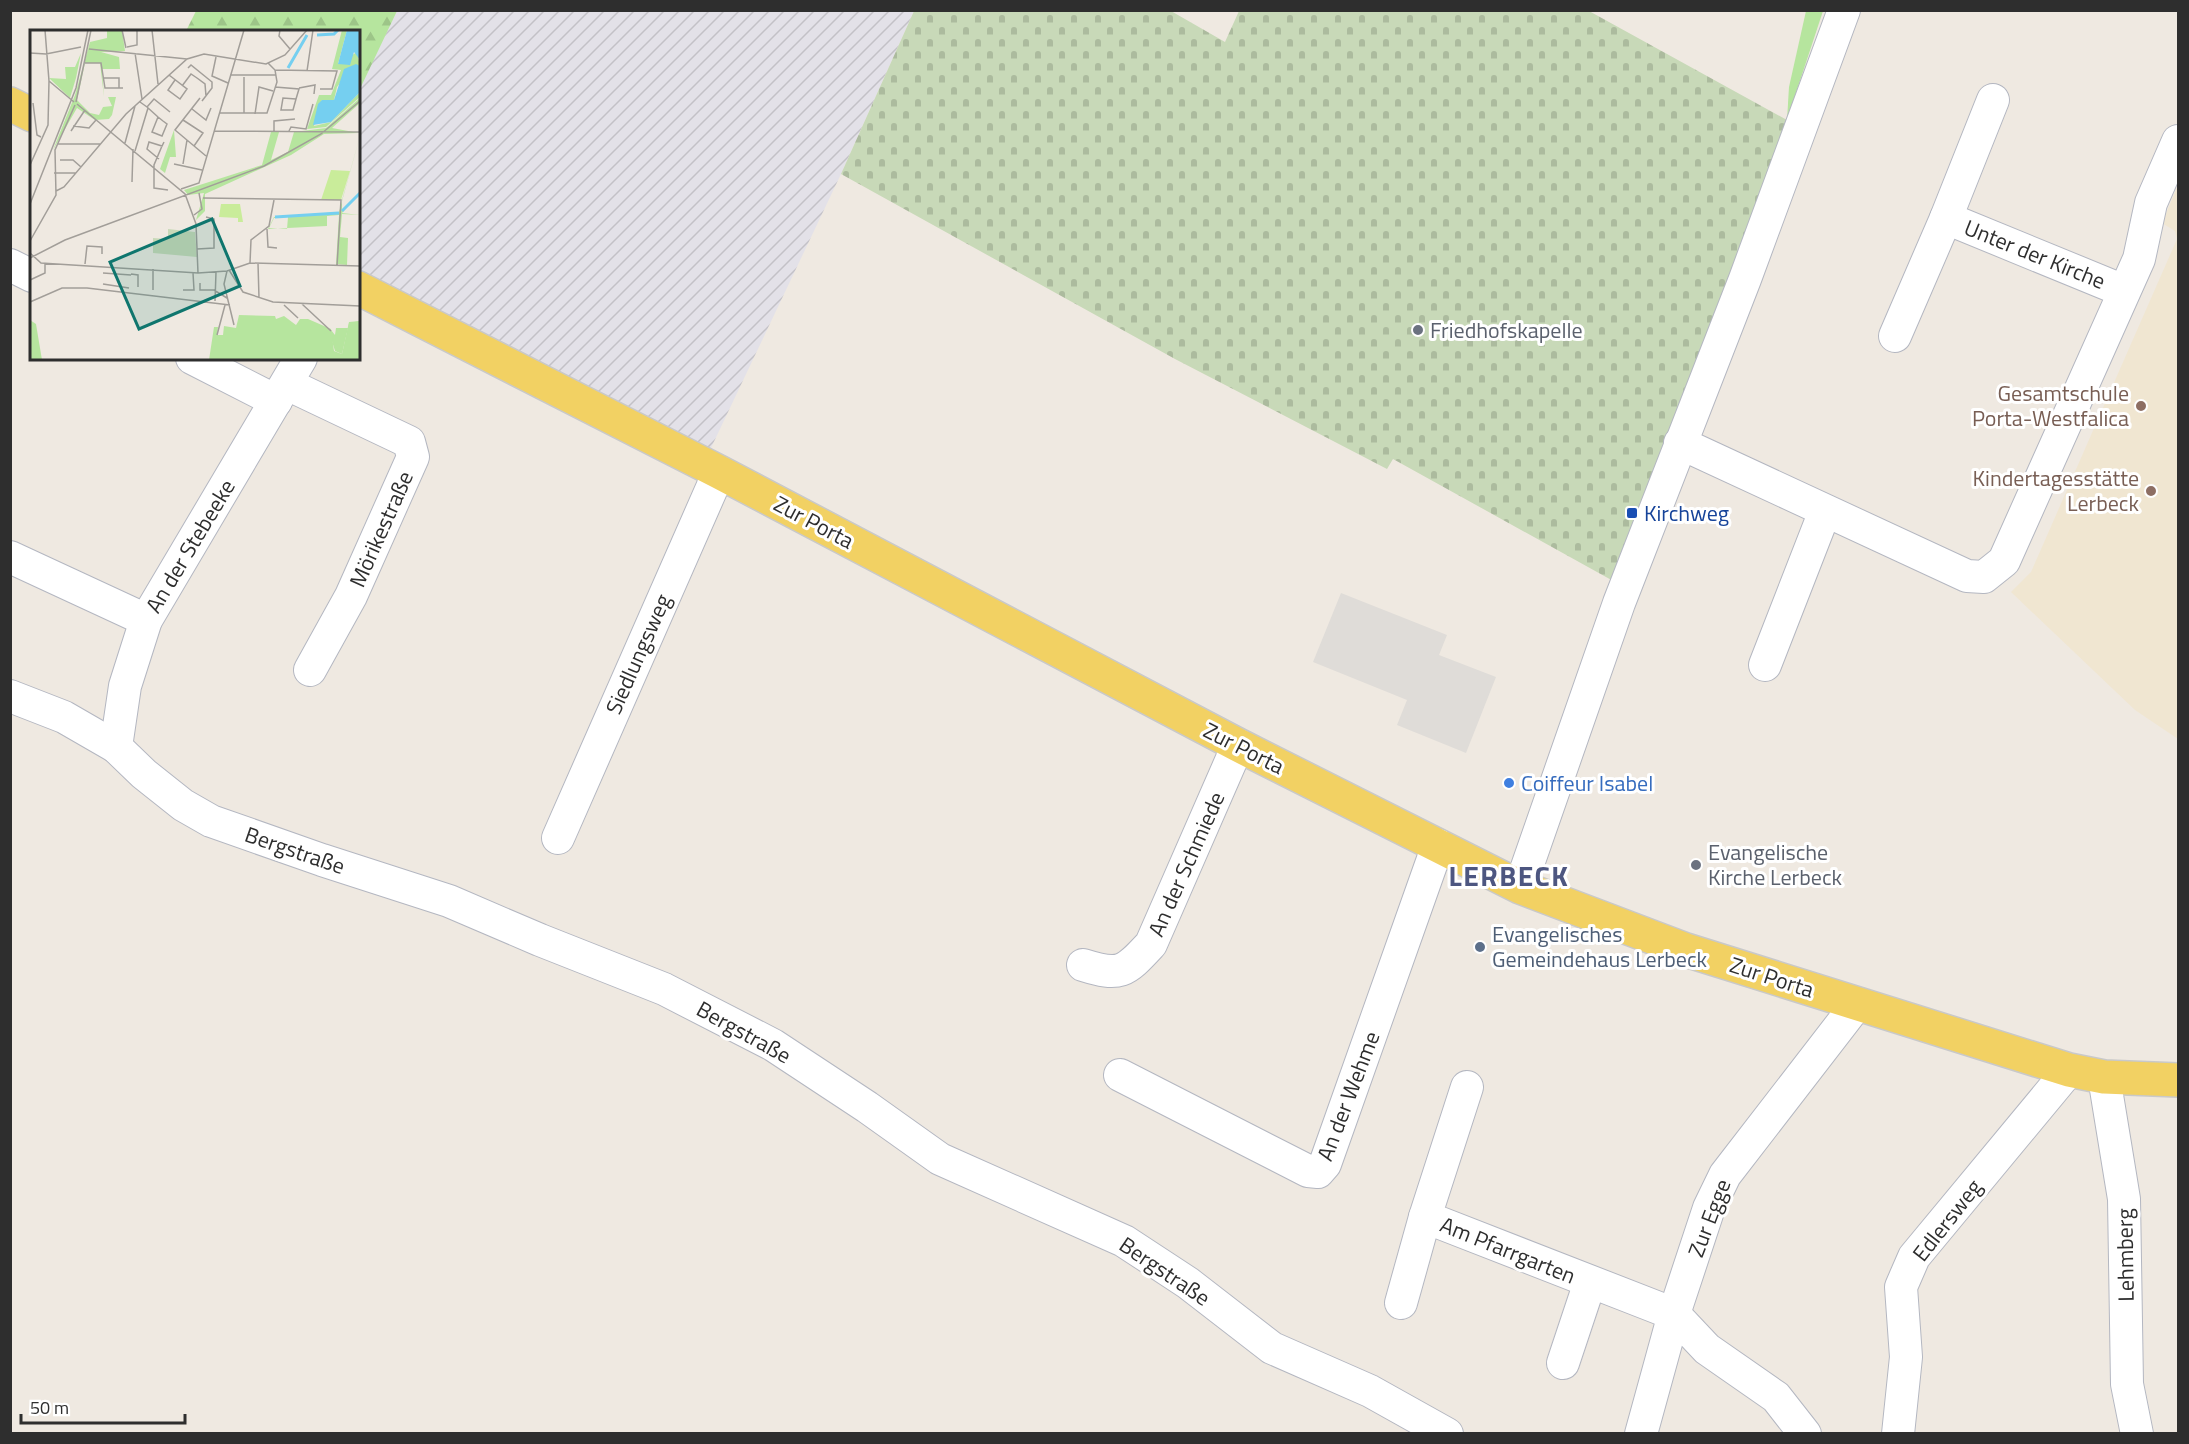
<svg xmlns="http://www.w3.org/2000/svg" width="2189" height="1444" font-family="'Titillium Web',sans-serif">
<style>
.industrial{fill:url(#industrial-furrows)}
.education{fill:#f0e6d1}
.grass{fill:#b6e59e}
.forest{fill:url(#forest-firs)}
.cemetery{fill:url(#cemetery-stones)}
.plaza{fill:#dfdcd8}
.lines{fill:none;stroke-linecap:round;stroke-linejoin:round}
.minor-casing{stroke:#b4b7c1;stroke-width:34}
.major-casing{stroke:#c9c9c9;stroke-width:36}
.minor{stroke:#fff;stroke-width:32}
.major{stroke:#f2d163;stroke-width:33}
.worship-dot{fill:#6b7280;stroke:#fff;stroke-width:2}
.education-dot{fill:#8d6e63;stroke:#fff;stroke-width:2}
.transit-dot{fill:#1a4fb4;stroke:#fff;stroke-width:2}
.shop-dot{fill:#3f7fe0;stroke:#fff;stroke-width:2}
.service-dot{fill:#5c6f8a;stroke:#fff;stroke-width:2}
.labels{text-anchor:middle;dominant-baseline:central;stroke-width:6;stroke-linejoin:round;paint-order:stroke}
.street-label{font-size:22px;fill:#2e2e2e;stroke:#fff}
.worship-label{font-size:22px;fill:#5b616d;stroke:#fff;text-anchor:start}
.education-label{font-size:22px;fill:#785e54;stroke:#fff;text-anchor:end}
.transit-label{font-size:22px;fill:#164399;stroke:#fff;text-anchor:start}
.shop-label{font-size:22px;fill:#366cbe;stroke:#fff;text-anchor:start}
.service-label{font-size:22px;fill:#4e5e75;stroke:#fff;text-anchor:start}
.district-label{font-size:28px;font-weight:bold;letter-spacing:1.5px;fill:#4d5680;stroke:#fff}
.inset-river{fill:none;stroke:#75cff0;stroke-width:3}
.inset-road{fill:none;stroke:#a29e99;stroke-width:1.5}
.view{fill:#0f766e;fill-opacity:0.15;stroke:#0f766e;stroke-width:3}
.inset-edge{fill:none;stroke:#2e2e2e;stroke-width:3}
</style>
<defs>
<pattern id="industrial-furrows" width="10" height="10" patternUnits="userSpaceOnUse" patternTransform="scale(1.5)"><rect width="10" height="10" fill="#e3e1e8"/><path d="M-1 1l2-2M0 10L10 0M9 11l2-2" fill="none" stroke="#c3c1c7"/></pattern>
<pattern id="forest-firs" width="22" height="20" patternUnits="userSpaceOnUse" patternTransform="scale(1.5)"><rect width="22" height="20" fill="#b6e59e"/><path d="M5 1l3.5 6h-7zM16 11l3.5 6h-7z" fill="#9dc588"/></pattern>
<pattern id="cemetery-stones" width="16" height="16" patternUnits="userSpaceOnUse" patternTransform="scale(1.5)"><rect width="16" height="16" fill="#c8d9b8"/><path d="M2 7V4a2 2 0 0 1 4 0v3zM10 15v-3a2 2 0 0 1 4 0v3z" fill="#acbb9e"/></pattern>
</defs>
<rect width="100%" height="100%" fill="#efe9e1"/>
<path class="industrial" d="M 397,11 L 914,11 L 841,174 L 710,450 L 359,274 L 358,91 Z"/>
<path class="education" d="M 2178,185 L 2178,739 L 2135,710 L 2011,592 L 2031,572 L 2177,239 L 2175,231 L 2162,223 Z"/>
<path class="grass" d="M 1806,11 L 1823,11 L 1787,120 L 1789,87 Z"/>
<path class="forest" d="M 196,11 L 196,10 L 397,11 L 359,91 L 358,32 L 186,31 Z"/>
<path class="cemetery" d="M 914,11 L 1171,11 L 1225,42 L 1239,11 L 1589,11 L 1787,120 L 1615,582 L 1393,459 L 1387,469 L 1175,359 L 841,174 Z"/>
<path class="plaza" d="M 1341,593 L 1447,635 L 1439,655 L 1496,677 L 1466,753 L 1397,725 L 1407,700 L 1313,662 Z"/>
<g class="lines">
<g class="minor-casing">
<g id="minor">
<path d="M 1946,218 L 2124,291"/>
<path d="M 10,265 L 32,276"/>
<path d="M 1895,336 L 1946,218 L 1993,100"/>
<path d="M 192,358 L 276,401"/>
<path d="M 287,384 L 409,442 L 413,457 L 351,596 L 310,670"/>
<path d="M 1680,443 L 1967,576 L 1984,577 L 2004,561 L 2139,259 L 2151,203 L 2178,141"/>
<path d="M 10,557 L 146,620"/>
<path d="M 1765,665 L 1825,511"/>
<path d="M 10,696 L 64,717 L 116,747 L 144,774 L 183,805 L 211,821 L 322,860 L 449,901 L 540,940 L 664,989 L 773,1045 L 867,1107 L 940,1159 L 1124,1241 L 1188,1283 L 1272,1348 L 1370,1391 L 1447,1434"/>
<path d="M 116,747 L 125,686 L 146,620 L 301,358"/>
<path d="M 558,838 L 719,472"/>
<path d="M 1520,887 L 1619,603 L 1745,279 L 1844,10"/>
<path d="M 1083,965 C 1121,977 1125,972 1151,944 L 1238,745"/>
<path d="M 1120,1075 L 1308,1171 L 1318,1172 L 1325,1164 L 1438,845"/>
<path d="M 2104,1077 L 2124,1199 L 2127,1384 L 2137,1434"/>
<path d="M 1467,1087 L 1425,1217 L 1674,1314 L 1707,1349 L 1776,1397 L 1805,1434"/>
<path d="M 1401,1303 L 1425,1217"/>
<path d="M 1563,1363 L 1590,1282"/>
<path d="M 1641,1434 L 1674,1314 L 1709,1208 L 1725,1175 L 1857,1004"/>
<path d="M 1898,1434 L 1906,1357 L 1901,1287 L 1914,1257 L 2069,1070"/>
</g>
</g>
<g class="major-casing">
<g id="major">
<path d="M 10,104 L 32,115"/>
<path d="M 358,288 L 719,472 L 1238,745 L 1520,887 L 1686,950 L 2069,1070 L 2104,1077 L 2178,1080"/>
</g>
</g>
<use href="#minor" class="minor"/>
<use href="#major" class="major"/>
</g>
<g class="worship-dot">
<circle cx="1418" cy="330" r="6"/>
<circle cx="1696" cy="865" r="6"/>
</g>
<g class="education-dot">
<circle cx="2141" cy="406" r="6"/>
<circle cx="2151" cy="491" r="6"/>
</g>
<rect class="transit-dot" x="1626" y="507" width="12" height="12" rx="3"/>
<circle class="shop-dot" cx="1509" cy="783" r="6"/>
<circle class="service-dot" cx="1480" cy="947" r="6"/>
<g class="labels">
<g class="street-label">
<text transform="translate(2035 254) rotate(22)">Unter der Kirche</text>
<text transform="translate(814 522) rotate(28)">Zur Porta</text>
<text transform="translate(381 529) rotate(-66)">Mörikestraße</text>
<text transform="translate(190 546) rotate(-59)">An der Stebeeke</text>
<text transform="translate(638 654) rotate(-66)">Siedlungsweg</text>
<text transform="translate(1244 748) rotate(27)">Zur Porta</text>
<text transform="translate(295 850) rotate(19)">Bergstraße</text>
<text transform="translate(1186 864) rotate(-66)">An der Schmiede</text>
<text transform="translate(1772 977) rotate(18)">Zur Porta</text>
<text transform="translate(744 1032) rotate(29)">Bergstraße</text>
<text transform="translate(1348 1096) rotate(-69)">An der Wehme</text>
<text transform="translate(1709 1218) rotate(-69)">Zur Egge</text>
<text transform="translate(1947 1220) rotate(-52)">Edlersweg</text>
<text transform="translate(1508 1250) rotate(22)">Am Pfarrgarten</text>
<text transform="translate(2125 1255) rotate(-91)">Lehmberg</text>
<text transform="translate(1165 1271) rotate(34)">Bergstraße</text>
</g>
<g class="worship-label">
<text x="1430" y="330">Friedhofskapelle</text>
<text x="1708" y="852">Evangelische<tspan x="1708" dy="25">Kirche Lerbeck</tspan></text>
</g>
<g class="education-label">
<text x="2129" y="393">Gesamtschule<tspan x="2129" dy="25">Porta-Westfalica</tspan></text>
<text x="2139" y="478">Kindertagesstätte<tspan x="2139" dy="25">Lerbeck</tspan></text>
</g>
<g class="transit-label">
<text x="1644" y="513">Kirchweg</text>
</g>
<g class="shop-label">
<text x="1521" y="783">Coiffeur Isabel</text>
</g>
<g class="service-label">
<text x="1492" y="934">Evangelisches<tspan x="1492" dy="25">Gemeindehaus Lerbeck</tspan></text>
</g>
<g class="district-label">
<text x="1509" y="875">LERBECK</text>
</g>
</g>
<g transform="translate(30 30)">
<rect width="330" height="330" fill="#efe9e1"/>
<path d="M 77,0 L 92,0 L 95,21 L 71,22 L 89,27 L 90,39 L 72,39 L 74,67 L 70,33 L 55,33 L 47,70 L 60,83 L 69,85 L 73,77 L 82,76 L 78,67 L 86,67 L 82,85 L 79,89 L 65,90 L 47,78 L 23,120 L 45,65 L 60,12 L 77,8 ZM 51,23 L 46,48 L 40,68 L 19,48 L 36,49 L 35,37 L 45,37 ZM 330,68 L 330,73 L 302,98 L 329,103 L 294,104 L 261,125 L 175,164 L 175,181 L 166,190 L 174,163 L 158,165 L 154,160 L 232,135 L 241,102 L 249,102 L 241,130 L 258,122 L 264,102 L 296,98 ZM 144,100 L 146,127 L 140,127 L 135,143 L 130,139 ZM 330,106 L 312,170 L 312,181 L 330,162 L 312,183 L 330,185 L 312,184 L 310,207 L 318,208 L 317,235 L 306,234 L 309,185 L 297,186 L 297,196 L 238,199 L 244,187 L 309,182 ZM 258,187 L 257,199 L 239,198 L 244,188 ZM 306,298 L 318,298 L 312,324 L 305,321 L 301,308 L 301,300 L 305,305 Z" fill="#b6e59e" fill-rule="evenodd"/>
<path d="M 312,0 L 317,0 L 308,34 L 327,22 L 330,36 L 323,36 L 307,57 L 304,70 L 292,70 L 284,96 L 301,92 L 330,62 L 330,67 L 296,97 L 277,99 L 289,65 L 301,65 L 311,40 L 302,39 ZM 209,285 L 245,286 L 246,289 L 254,286 L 266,295 L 270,289 L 278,289 L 301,299 L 304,321 L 312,324 L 319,292 L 330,291 L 330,330 L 179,330 L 184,297 L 188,297 L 187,305 L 193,305 L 194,296 L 206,298 ZM 0,290 L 6,294 L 12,330 L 0,330 Z" fill="#b6e59e"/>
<path d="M 138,199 L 165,202 L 167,227 L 123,223 L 123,208 L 138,209 Z" fill="#c8d9b8"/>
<path d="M 330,291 L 330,330 L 312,330 L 319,293 Z" fill="#b6e59e"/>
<path d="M 301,140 L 320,141 L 311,170 L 291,170 ZM 191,174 L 210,174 L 213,192 L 208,192 L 208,188 L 189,187 Z" fill="#c9ec9a"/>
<path d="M 317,0 L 330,0 L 330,30 L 324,22 L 320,35 L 308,34 ZM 326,34 L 330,36 L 330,62 L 301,92 L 283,95 L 288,74 L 292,70 L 304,70 L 314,39 Z" fill="#75cff0"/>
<path class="inset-river" d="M 287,5 L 304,4 L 308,0M 258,38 L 277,5M 312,181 L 330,163M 245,187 L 309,183"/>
<path class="inset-road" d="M 15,0 L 19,51 L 44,72M 92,0 L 96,18M 122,0 L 128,54M 250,0 L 249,6 L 260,19M 97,17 L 107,15 L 107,0M 59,19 L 157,29M 0,23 L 16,24 L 51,17M 105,23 L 112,69M 186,27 L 182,46 L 198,53M 55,33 L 71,33 L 75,58 L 93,58M 158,38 L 161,35 L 182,52 L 182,58 L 172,71M 245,40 L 307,41 L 302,59 L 290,59M 277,41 L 283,0M 139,45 L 157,59 L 150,69 L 138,60 L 145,50M 200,45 L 246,45M 73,48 L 89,48 L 89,58M 167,48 L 175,54 L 176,66M 152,56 L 161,44 L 167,48M 245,57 L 269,59 L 266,69 L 263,80 L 251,80 L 253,68 L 266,69M 269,58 L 285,55 L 284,64M 170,68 L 145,100 L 176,126M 46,72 L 61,0M 110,72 L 117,77 L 128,87 L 133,91 L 137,94 L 132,106 L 122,102 L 128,87M 3,73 L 7,105 L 11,107M 47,74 L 155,164 L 166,194 L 168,243M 117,77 L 124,69 L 140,82M 162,79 L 176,90 L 181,78M 189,83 L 214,83 L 214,47M 214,83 L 237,83 L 247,52 L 245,40 L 238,33M 225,84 L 229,57 L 243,61M 153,90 L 173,103 L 164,116M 43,96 L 59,98 L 66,90M 41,101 L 55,80M 184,101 L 330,102M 244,101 L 244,91 L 265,89M 259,101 L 261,97 L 276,99 L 283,74M 95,113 L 105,76M 27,114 L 71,114M 132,116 L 124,135 L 124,158 L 138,160M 105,121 L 118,78M 129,129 L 117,119 L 119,112 L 132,116 L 134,112M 30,130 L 43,130 L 51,137M 144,134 L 172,140M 153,134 L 157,110M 0,135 L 18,95 L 19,51M 24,143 L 46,143M 102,152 L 103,119M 151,159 L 169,153 L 214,0M 26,161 L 34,157 L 96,84 L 157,29 L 174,24 L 236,34 L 255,25 L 277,0M 173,168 L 311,170 L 307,236M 0,174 L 46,58 L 58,0M 164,185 L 172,179 L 169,163M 237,199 L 238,217 L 247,218M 0,211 L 26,165 L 25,120 L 45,75M 167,219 L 184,218 L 184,189 L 176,187M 0,223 L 11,233 L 168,243 L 197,241 L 220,233 L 330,236M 0,228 L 35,210 L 234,136 L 291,104 L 330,71M 220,233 L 221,210 L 239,196 L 244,170M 228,233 L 229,268M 55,234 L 57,216 L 72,217 L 72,224M 199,240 L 213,262 L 243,272 L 330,276M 197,241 L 194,254 L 204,295M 73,243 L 101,245M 101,244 L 108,245 L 108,257M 0,250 L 15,243 L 15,233M 170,253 L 170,260 L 184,260 L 197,268M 73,254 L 99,258M 123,260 L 123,239M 153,260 L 164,260 L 163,243M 185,271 L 186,242M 0,272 L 32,258 L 57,258 L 200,275M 272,274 L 301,301M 254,275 L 268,288M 187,305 L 195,275"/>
<path class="view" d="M 182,189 L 210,256 L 109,299 L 80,232 Z"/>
<rect width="330" height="330" class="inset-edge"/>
</g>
<rect width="2189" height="1444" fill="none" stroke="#2e2e2e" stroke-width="24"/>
<path d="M21 1414v9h164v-9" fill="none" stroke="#2e2e2e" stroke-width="3"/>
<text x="30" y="1414" font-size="18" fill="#2e2e2e" stroke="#ffffff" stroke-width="4.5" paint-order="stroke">50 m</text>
</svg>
